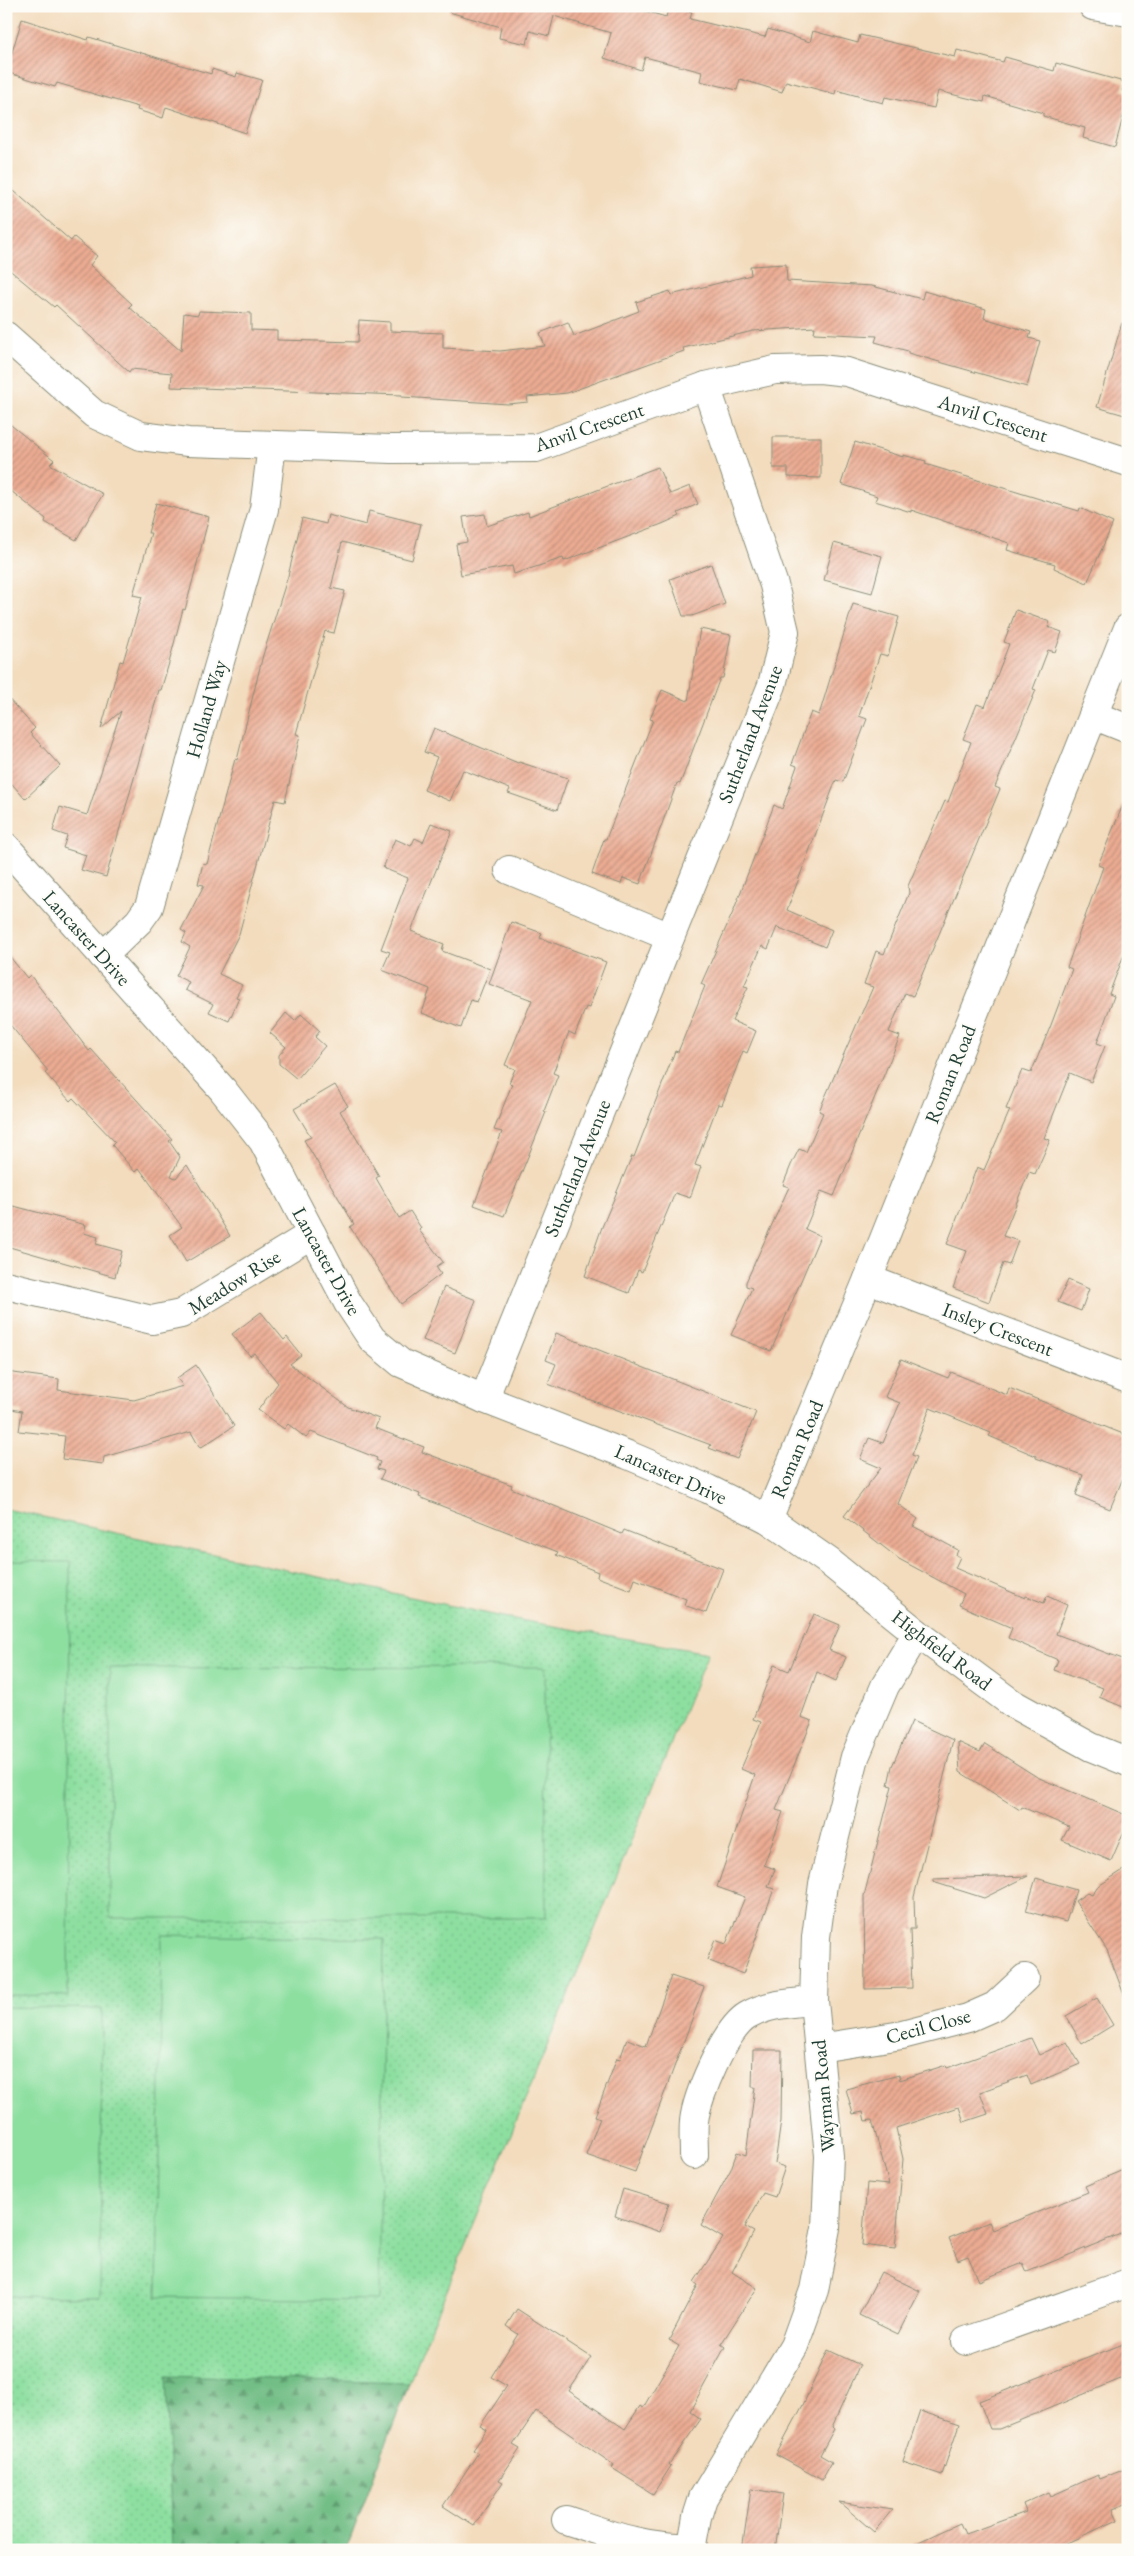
<svg xmlns="http://www.w3.org/2000/svg" width="1134" height="2556" font-family="'EB Garamond',serif">
<style>
.grass{fill:url(#grass-dots);stroke:#568e6a}
.forest{fill:url(#forest-firs);stroke:#487e5d}
.pitch{fill:#8ddfa0;stroke:#568e6a}
.building{fill:url(#building-hatch)}
.lines{fill:none;stroke-linecap:round;stroke-linejoin:round}
.minor-casing{stroke:#898c78;stroke-width:30}
.minor{stroke:#fff;stroke-width:28}
.labels{text-anchor:middle;dominant-baseline:central;stroke-width:4;stroke-linejoin:round;paint-order:stroke}
.street-label{font-size:20px;fill:#1f3d34;stroke:#fdfcf7}
</style>
<defs>
<pattern id="grass-dots" width="8" height="8" patternUnits="userSpaceOnUse" patternTransform="scale(1.25)"><rect width="8" height="8" fill="#8ddfa0"/><path d="M2 2h.1M6 6h.1" fill="none" stroke="#79c08a" stroke-width="1.8" stroke-linecap="round"/></pattern>
<pattern id="forest-firs" width="22" height="20" patternUnits="userSpaceOnUse" patternTransform="scale(1.25)"><rect width="22" height="20" fill="#72be86"/><path d="M5 1l3.5 6h-7zM16 11l3.5 6h-7z" fill="#5d9c6e"/></pattern>
<pattern id="building-hatch" width="6" height="6" patternUnits="userSpaceOnUse" patternTransform="scale(1.25)"><rect width="6" height="6" fill="#ecac93"/><path d="M-1 1l2-2M0 6l6-6M5 7l2-2" fill="none" stroke="#bf8d79"/></pattern>
</defs>
<rect width="100%" height="100%" fill="#fdfcf7"/>
<filter id="ink" filterUnits="userSpaceOnUse"><feTurbulence type="fractalNoise" baseFrequency=".02" numOctaves="2"/><feDisplacementMap in="SourceGraphic" scale="10" xChannelSelector="R" yChannelSelector="G"/><feConvolveMatrix kernelMatrix="1 2 1 2 8 2 1 2 1" color-interpolation-filters="sRGB"/></filter>
<filter id="wash" filterUnits="userSpaceOnUse"><feTurbulence type="fractalNoise" baseFrequency=".0096" numOctaves="4" result="noise"/><feDisplacementMap in="SourceGraphic" scale="20" xChannelSelector="R" yChannelSelector="G"/><feGaussianBlur stdDeviation="1.12" result="paint"/><feColorMatrix in="noise" values="0 0 0 0 0 0 0 0 0 0 0 0 0 0 0 0 0 1.4 0 .05"/><feComposite in="paint" operator="in"/></filter>
<g filter="url(#wash)">
<rect width="100%" height="100%" fill="#f3dcbd"/>
<path class="grass" d="M 6,1509 L 503,1617 L 708,1653 L 409,2383 L 346,2550 L 6,2550 Z"/>
<path class="forest" d="M 166,2376 L 409,2383 L 346,2550 L 172,2550 Z"/>
<g class="pitch">
<path d="M 6,1561 L 70,1562 L 68,1996 L 6,1995 Z"/>
<path d="M 545,1667 L 546,1918 L 110,1918 L 110,1668 Z"/>
<path d="M 162,1935 L 384,1939 L 379,2300 L 157,2297 Z"/>
<path d="M 6,2007 L 102,2009 L 100,2297 L 6,2296 Z"/>
</g>
<g id="blocks">
<g class="building">
<path d="M 450,6 L 627,6 L 666,17 L 669,6 L 671,6 L 692,12 L 690,19 L 765,37 L 768,29 L 810,42 L 813,31 L 858,43 L 860,35 L 955,57 L 957,50 L 1003,62 L 1005,57 L 1054,71 L 1056,63 L 1124,82 L 1122,91 L 1128,92 L 1128,98 L 1115,147 L 1083,138 L 1085,128 L 1043,116 L 1043,113 L 985,96 L 984,102 L 938,91 L 934,108 L 885,97 L 883,103 L 836,90 L 835,94 L 786,81 L 782,92 L 740,79 L 737,90 L 700,81 L 702,72 L 645,57 L 641,70 L 604,58 L 611,33 L 554,16 L 549,36 L 530,31 L 527,44 L 499,38 L 501,27 L 449,12 Z"/>
<path d="M 22,19 L 88,40 L 89,37 L 211,74 L 212,69 L 236,77 L 237,73 L 262,80 L 245,133 L 166,107 L 163,118 L 137,110 L 138,107 L 57,83 L 55,87 L 6,72 Z"/>
<path d="M 6,184 L 71,241 L 74,237 L 97,256 L 90,265 L 132,304 L 129,307 L 181,351 L 184,313 L 198,315 L 199,311 L 251,313 L 251,330 L 277,331 L 277,340 L 358,342 L 359,320 L 390,322 L 390,331 L 443,333 L 443,348 L 500,351 L 545,346 L 540,333 L 568,322 L 574,336 L 639,311 L 636,302 L 670,291 L 671,295 L 751,275 L 750,266 L 786,264 L 787,281 L 872,286 L 922,299 L 924,291 L 986,309 L 984,318 L 1031,332 L 1029,338 L 1040,341 L 1027,387 L 908,353 L 908,351 L 875,342 L 877,336 L 814,333 L 815,327 L 753,331 L 683,348 L 684,351 L 567,393 L 527,397 L 528,402 L 508,404 L 402,397 L 402,395 L 171,387 L 172,373 L 131,369 L 129,372 L 56,305 L 54,307 L 6,267 Z"/>
<path d="M 1122,323 L 1128,323 L 1128,416 L 1097,407 Z"/>
<path d="M 6,421 L 54,460 L 50,464 L 103,494 L 76,540 L 45,522 L 46,519 L 6,487 Z"/>
<path d="M 773,437 L 821,437 L 821,478 L 788,477 L 788,468 L 773,468 Z"/>
<path d="M 855,442 L 903,457 L 903,455 L 926,461 L 925,464 L 1079,511 L 1080,508 L 1113,523 L 1087,583 L 1054,568 L 1055,564 L 1007,550 L 1009,543 L 911,510 L 911,512 L 875,501 L 877,496 L 841,484 Z"/>
<path d="M 658,467 L 670,494 L 690,486 L 698,504 L 678,513 L 680,516 L 662,524 L 564,561 L 563,558 L 514,574 L 512,566 L 461,575 L 456,544 L 467,542 L 463,517 L 485,514 L 487,526 L 528,512 L 529,516 Z"/>
<path d="M 156,503 L 209,517 L 185,610 L 183,609 L 169,663 L 161,690 L 159,690 L 106,877 L 81,870 L 86,855 L 63,848 L 67,836 L 53,831 L 60,807 L 87,815 L 121,711 L 101,729 L 120,661 L 123,662 L 142,597 L 133,595 L 151,533 L 148,533 Z"/>
<path d="M 369,511 L 421,524 L 412,560 L 342,542 L 331,588 L 345,591 L 334,633 L 325,631 L 296,734 L 300,735 L 285,802 L 275,800 L 239,934 L 219,974 L 242,985 L 236,997 L 239,998 L 229,1021 L 209,1012 L 213,1004 L 185,990 L 189,982 L 176,976 L 190,947 L 182,942 L 186,933 L 181,930 L 204,885 L 198,884 L 203,863 L 207,864 L 235,759 L 237,760 L 263,655 L 288,576 L 302,518 L 326,524 L 328,515 L 366,525 Z"/>
<path d="M 834,543 L 882,556 L 872,593 L 824,580 Z"/>
<path d="M 711,564 L 725,604 L 692,616 L 683,616 L 670,579 Z"/>
<path d="M 853,604 L 899,617 L 888,656 L 880,654 L 859,716 L 867,719 L 843,782 L 836,780 L 787,910 L 832,930 L 825,947 L 777,927 L 768,949 L 762,946 L 744,986 L 748,987 L 732,1021 L 756,1031 L 747,1053 L 743,1051 L 722,1105 L 718,1104 L 695,1165 L 701,1167 L 690,1198 L 675,1193 L 642,1272 L 638,1270 L 629,1293 L 585,1276 L 602,1227 L 632,1156 L 634,1157 L 675,1051 L 678,1052 L 705,986 L 701,984 L 733,912 L 774,805 L 782,809 L 797,766 L 792,764 L 811,712 L 819,715 Z"/>
<path d="M 1016,610 L 1050,622 L 1048,627 L 1062,632 L 1055,652 L 1048,650 L 1033,689 L 1036,690 L 995,787 L 1000,789 L 913,996 L 905,993 L 889,1032 L 900,1036 L 834,1196 L 821,1191 L 805,1229 L 820,1236 L 771,1351 L 731,1335 L 752,1288 L 746,1286 L 746,1282 L 789,1187 L 783,1185 L 791,1165 L 799,1149 L 806,1152 L 823,1113 L 819,1111 L 873,987 L 864,984 L 876,951 L 884,954 L 909,893 L 908,886 L 945,801 L 948,802 L 971,742 L 963,739 L 977,704 L 985,707 L 1009,644 L 1004,642 Z"/>
<path d="M 700,629 L 731,635 L 723,678 L 720,678 L 680,784 L 677,783 L 640,884 L 623,878 L 621,884 L 592,874 L 604,839 L 606,839 L 653,720 L 650,719 L 662,690 L 688,701 Z"/>
<path d="M 6,696 L 35,728 L 30,733 L 60,766 L 25,799 L 6,777 Z"/>
<path d="M 434,728 L 518,763 L 519,762 L 568,778 L 557,810 L 508,793 L 510,789 L 463,770 L 450,801 L 424,790 L 437,757 L 424,752 Z"/>
<path d="M 1128,793 L 1128,944 L 1109,994 L 1114,996 L 1097,1043 L 1105,1046 L 1091,1082 L 1070,1073 L 1044,1138 L 1050,1140 L 1035,1174 L 1029,1172 L 1003,1236 L 1018,1241 L 1009,1265 L 1003,1263 L 989,1302 L 953,1288 L 967,1251 L 947,1244 L 977,1167 L 984,1170 L 1010,1110 L 1006,1109 L 1022,1070 L 1031,1073 L 1051,1025 L 1072,969 L 1067,967 L 1103,867 L 1098,865 Z"/>
<path d="M 431,823 L 452,831 L 411,931 L 444,944 L 442,951 L 490,969 L 477,1002 L 471,1000 L 461,1028 L 422,1013 L 430,989 L 382,970 L 390,952 L 381,949 L 408,878 L 383,868 L 395,839 L 411,846 L 415,838 L 423,842 Z"/>
<path d="M 511,922 L 542,933 L 540,938 L 606,962 L 589,1008 L 586,1007 L 575,1035 L 569,1032 L 553,1073 L 558,1075 L 544,1111 L 546,1112 L 504,1216 L 474,1205 L 502,1132 L 494,1130 L 512,1084 L 509,1083 L 515,1069 L 505,1065 L 532,1000 L 489,984 Z"/>
<path d="M 6,952 L 27,978 L 30,975 L 89,1051 L 91,1049 L 172,1139 L 169,1141 L 180,1157 L 171,1176 L 176,1178 L 187,1165 L 230,1236 L 186,1262 L 170,1235 L 182,1227 L 139,1168 L 135,1172 L 112,1145 L 115,1142 L 73,1098 L 70,1101 L 45,1073 L 48,1071 L 6,1020 Z"/>
<path d="M 286,1013 L 295,1021 L 301,1014 L 320,1031 L 315,1037 L 325,1046 L 297,1079 L 279,1064 L 279,1055 L 286,1047 L 270,1033 Z"/>
<path d="M 335,1085 L 348,1106 L 340,1111 L 379,1176 L 376,1178 L 399,1218 L 410,1211 L 421,1228 L 419,1230 L 443,1262 L 436,1267 L 441,1274 L 401,1304 L 350,1227 L 354,1224 L 304,1140 L 311,1137 L 294,1109 Z"/>
<path d="M 6,1204 L 86,1225 L 84,1233 L 98,1237 L 96,1244 L 122,1251 L 115,1277 L 6,1246 Z"/>
<path d="M 1068,1280 L 1089,1289 L 1081,1311 L 1058,1302 Z"/>
<path d="M 444,1287 L 476,1300 L 455,1353 L 423,1340 Z"/>
<path d="M 261,1312 L 284,1340 L 287,1337 L 301,1355 L 290,1364 L 348,1407 L 379,1419 L 375,1428 L 424,1447 L 422,1452 L 512,1485 L 511,1488 L 622,1534 L 624,1530 L 723,1569 L 706,1613 L 684,1605 L 686,1599 L 635,1579 L 631,1590 L 597,1577 L 598,1572 L 556,1555 L 558,1552 L 419,1497 L 420,1494 L 380,1479 L 384,1471 L 377,1469 L 380,1462 L 376,1460 L 377,1458 L 311,1432 L 306,1438 L 288,1424 L 284,1429 L 258,1410 L 278,1383 L 254,1353 L 250,1356 L 232,1334 Z"/>
<path d="M 556,1333 L 756,1412 L 737,1459 L 709,1448 L 711,1445 L 548,1384 L 556,1364 L 546,1360 Z"/>
<path d="M 901,1359 L 948,1378 L 951,1372 L 1007,1395 L 1009,1388 L 1128,1436 L 1128,1466 L 1110,1509 L 1076,1495 L 1083,1475 L 1036,1458 L 1036,1456 L 989,1436 L 991,1433 L 930,1408 L 912,1455 L 917,1457 L 898,1504 L 918,1519 L 913,1526 L 958,1550 L 956,1555 L 960,1557 L 955,1568 L 1025,1598 L 1026,1596 L 1044,1603 L 1047,1596 L 1067,1605 L 1056,1634 L 1128,1661 L 1128,1709 L 1099,1697 L 1103,1688 L 1054,1670 L 1058,1660 L 1008,1638 L 1012,1628 L 959,1605 L 964,1594 L 899,1559 L 844,1516 L 881,1468 L 860,1459 L 869,1438 L 883,1443 L 900,1403 L 885,1397 Z"/>
<path d="M 196,1365 L 234,1426 L 200,1448 L 191,1432 L 104,1457 L 103,1464 L 62,1459 L 65,1436 L 19,1431 L 22,1411 L 6,1408 L 6,1372 L 59,1379 L 58,1390 L 134,1400 L 183,1386 L 177,1378 Z"/>
<path d="M 814,1614 L 840,1625 L 829,1650 L 846,1657 L 836,1681 L 817,1672 L 801,1717 L 812,1721 L 776,1810 L 783,1812 L 764,1865 L 775,1869 L 768,1887 L 774,1889 L 743,1974 L 707,1960 L 715,1940 L 726,1944 L 745,1897 L 717,1887 L 755,1775 L 741,1769 L 761,1722 L 753,1719 L 774,1665 L 789,1671 Z"/>
<path d="M 912,1721 L 953,1740 L 914,1897 L 915,1929 L 910,1929 L 912,1988 L 865,1989 L 864,1896 L 892,1786 L 888,1785 L 892,1766 Z"/>
<path d="M 958,1742 L 980,1752 L 985,1744 L 1037,1777 L 1128,1816 L 1128,1822 L 1111,1861 L 1062,1840 L 1069,1827 L 1022,1807 L 1020,1810 L 960,1772 Z"/>
<path d="M 1128,1867 L 1128,2000 L 1126,2000 L 1107,1950 L 1075,1901 L 1087,1893 L 1092,1895 L 1097,1887 Z"/>
<path d="M 1028,1876 L 984,1898 L 933,1882 L 933,1879 Z"/>
<path d="M 1036,1878 L 1076,1890 L 1066,1922 L 1026,1911 Z"/>
<path d="M 671,1976 L 704,1987 L 635,2172 L 586,2155 L 600,2118 L 595,2116 L 617,2058 L 620,2059 L 627,2039 L 646,2046 Z"/>
<path d="M 1097,1998 L 1113,2025 L 1082,2044 L 1066,2016 Z"/>
<path d="M 1031,2038 L 1039,2055 L 1067,2042 L 1080,2064 L 1031,2085 L 1027,2075 L 980,2092 L 988,2114 L 964,2122 L 959,2107 L 896,2128 L 903,2159 L 895,2249 L 862,2245 L 867,2183 L 889,2185 L 872,2120 L 865,2121 L 863,2112 L 853,2114 L 846,2089 L 899,2075 L 900,2080 L 946,2065 L 947,2068 Z"/>
<path d="M 753,2050 L 782,2050 L 781,2121 L 775,2164 L 785,2167 L 775,2197 L 763,2193 L 745,2227 L 754,2232 L 732,2272 L 757,2288 L 721,2344 L 725,2347 L 690,2411 L 701,2419 L 669,2464 L 671,2466 L 653,2494 L 612,2468 L 614,2465 L 536,2411 L 513,2445 L 520,2449 L 499,2480 L 503,2482 L 474,2526 L 443,2506 L 478,2453 L 473,2450 L 487,2430 L 480,2426 L 507,2386 L 491,2377 L 518,2334 L 506,2326 L 517,2309 L 591,2357 L 569,2391 L 625,2429 L 640,2406 L 643,2408 L 679,2346 L 669,2340 L 698,2285 L 694,2282 L 723,2238 L 701,2225 L 731,2169 L 737,2152 L 746,2155 L 755,2087 L 752,2087 Z"/>
<path d="M 1128,2168 L 1128,2231 L 1027,2272 L 1023,2263 L 979,2281 L 968,2256 L 958,2260 L 949,2238 L 989,2222 L 993,2230 L 1088,2192 L 1085,2186 Z"/>
<path d="M 623,2189 L 669,2203 L 660,2232 L 615,2216 Z"/>
<path d="M 881,2272 L 920,2291 L 898,2334 L 859,2315 Z"/>
<path d="M 1128,2342 L 1128,2376 L 999,2429 L 990,2429 L 979,2401 Z"/>
<path d="M 828,2350 L 860,2365 L 832,2427 L 834,2429 L 820,2455 L 832,2462 L 822,2480 L 776,2455 L 803,2405 Z"/>
<path d="M 920,2411 L 959,2424 L 942,2475 L 903,2462 Z"/>
<path d="M 1128,2468 L 1128,2503 L 1113,2509 L 1118,2520 L 1051,2550 L 901,2550 L 960,2523 L 965,2534 L 1026,2512 L 1023,2504 L 1049,2492 L 1051,2496 L 1098,2475 L 1100,2479 Z"/>
<path d="M 751,2489 L 783,2494 L 775,2550 L 742,2550 Z"/>
<path d="M 839,2502 L 892,2510 L 874,2532 Z"/>
</g>
</g>
</g>
<g filter="url(#ink)">
<use href="#blocks" fill-opacity="0" stroke="#898c78" stroke-width="1"/>
<g class="lines">
<g class="minor-casing">
<g id="minor">
<path d="M 1093,6 L 1128,12"/>
<path d="M 6,336 L 94,414 L 141,436 L 188,442 L 391,449 L 536,448 L 706,386 L 775,370 L 820,369 L 847,372 L 1128,462"/>
<path d="M 1093,715 L 1128,729"/>
<path d="M 6,847 L 223,1090 L 263,1141 L 348,1303 L 372,1339 L 401,1363 L 484,1399 L 628,1455 L 708,1489 L 768,1519 L 828,1561 L 917,1633 L 1013,1704 L 1091,1747 L 1128,1762"/>
<path d="M 509,870 L 670,937"/>
<path d="M 103,956 L 139,921 L 149,907 L 264,509 L 272,445"/>
<path d="M 868,1279 L 1128,1379"/>
<path d="M 6,1285 L 152,1320 L 181,1314 L 312,1234"/>
<path d="M 484,1399 L 772,685 L 785,632 L 774,585 L 706,386"/>
<path d="M 768,1519 L 868,1279 L 1128,628"/>
<path d="M 819,2048 L 902,2035 L 968,2018 L 995,2006 L 1025,1978"/>
<path d="M 694,2155 C 694,2144 693,2132 694,2121 C 697,2096 725,2029 747,2016 C 767,2004 791,2003 814,2001"/>
<path d="M 966,2341 L 1128,2283"/>
<path d="M 566,2520 C 608,2534 647,2549 691,2547"/>
<path d="M 691,2550 L 697,2517 L 703,2498 L 794,2346 L 814,2290 L 826,2228 L 829,2156 L 814,2001 L 816,1937 L 823,1884 L 855,1757 L 885,1686 L 917,1633"/>
</g>
</g>
<use href="#minor" class="minor"/>
</g>
</g>
<g class="labels">
<g class="street-label">
<text transform="translate(993 418) rotate(18)">Anvil Crescent</text>
<text transform="translate(589 427) rotate(-19)">Anvil Crescent</text>
<text transform="translate(206 709) rotate(-74)">Holland Way</text>
<text transform="translate(750 734) rotate(-69)">Sutherland Avenue</text>
<text transform="translate(87 938) rotate(48)">Lancaster Drive</text>
<text transform="translate(950 1074) rotate(-68)">Roman Road</text>
<text transform="translate(577 1168) rotate(-68)">Sutherland Avenue</text>
<text transform="translate(327 1261) rotate(61)">Lancaster Drive</text>
<text transform="translate(234 1282) rotate(-32)">Meadow Rise</text>
<text transform="translate(998 1329) rotate(21)">Insley Crescent</text>
<text transform="translate(797 1449) rotate(-67)">Roman Road</text>
<text transform="translate(671 1474) rotate(24)">Lancaster Drive</text>
<text transform="translate(942 1650) rotate(37)">Highfield Road</text>
<text transform="translate(928 2026) rotate(-15)">Cecil Close</text>
<text transform="translate(823 2096) rotate(-95)">Wayman Road</text>
</g>
</g>
<rect width="1134" height="2556" fill="none" stroke="#fdfcf7" stroke-width="25"/>
</svg>
